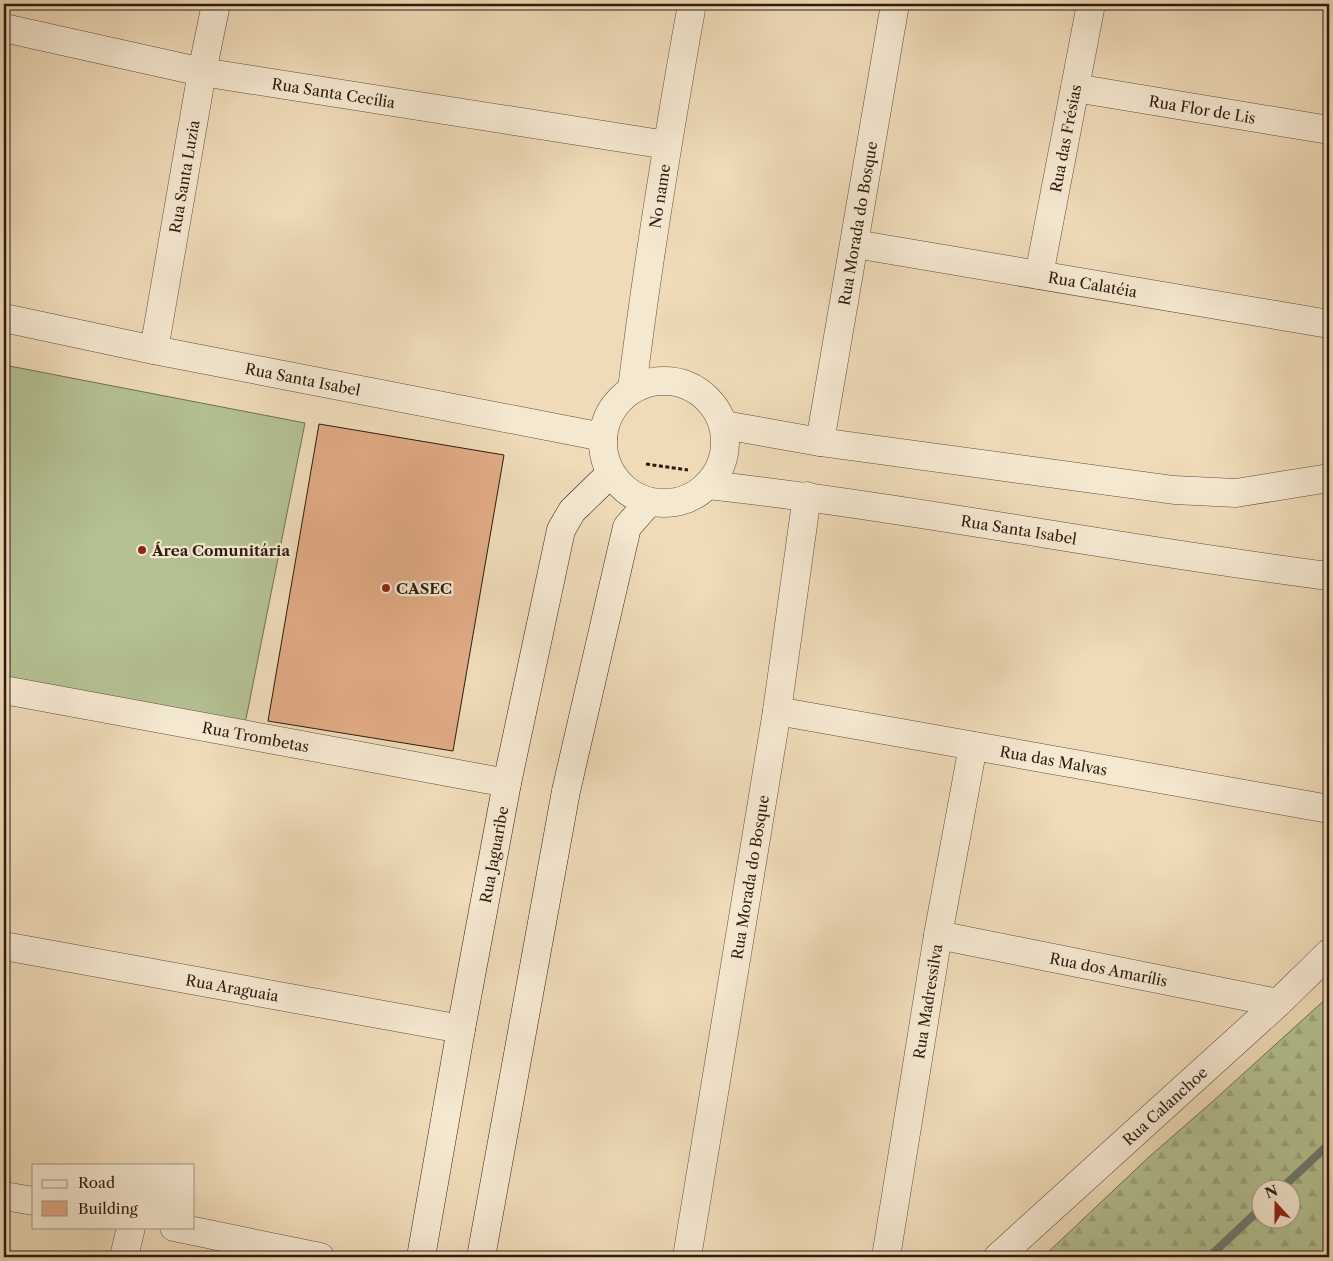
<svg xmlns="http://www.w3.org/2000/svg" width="1333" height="1261" font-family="'Libre Caslon Text',serif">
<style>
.grass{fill:#b4c193;stroke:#706e52}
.forest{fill:url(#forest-firs);stroke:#706e52;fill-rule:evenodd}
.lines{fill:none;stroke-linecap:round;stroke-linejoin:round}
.stream{stroke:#6e7b71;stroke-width:8}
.building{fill:#e1ab86;stroke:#2d1b10}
.street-casing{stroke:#5e4b3a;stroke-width:29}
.secondary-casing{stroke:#2d1b10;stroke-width:29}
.path{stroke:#2d1b10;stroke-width:3;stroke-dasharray:4 2.5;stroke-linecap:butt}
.street{stroke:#f5e8d1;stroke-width:28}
.secondary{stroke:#f5e8d1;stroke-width:28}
.poi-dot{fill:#8f2418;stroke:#f5e8d1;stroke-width:2}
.labels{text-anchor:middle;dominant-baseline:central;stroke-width:4.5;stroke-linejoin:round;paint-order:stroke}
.street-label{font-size:15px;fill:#2d1b10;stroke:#f5e8d1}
.poi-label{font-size:15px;font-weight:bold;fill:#2d1b10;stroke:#f5e8d1;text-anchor:start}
</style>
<defs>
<pattern id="forest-firs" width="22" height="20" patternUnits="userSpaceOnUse" patternTransform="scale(1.25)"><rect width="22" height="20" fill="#b4c193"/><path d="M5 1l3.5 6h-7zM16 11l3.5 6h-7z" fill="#9ba57e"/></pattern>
</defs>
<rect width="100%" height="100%" fill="#efdbb8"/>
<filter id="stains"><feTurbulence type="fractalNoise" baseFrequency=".004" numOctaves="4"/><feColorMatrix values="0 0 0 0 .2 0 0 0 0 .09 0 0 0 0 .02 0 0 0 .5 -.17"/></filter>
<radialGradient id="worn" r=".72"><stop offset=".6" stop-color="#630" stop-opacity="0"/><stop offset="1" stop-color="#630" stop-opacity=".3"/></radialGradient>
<path class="grass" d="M 4,365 L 305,423 L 245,724 L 4,677 Z"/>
<path class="forest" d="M 1329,996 L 1329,1257 L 1043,1257 L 1150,1156 L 1211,1103 ZM 1260,1188 L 1290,1188 L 1290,1218 L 1260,1218 Z"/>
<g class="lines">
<g class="stream">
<path d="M 1282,1188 L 1329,1144"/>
<path d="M 1209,1257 L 1260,1209"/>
</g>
</g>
<path class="building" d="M 319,424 L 504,455 L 453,751 L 268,721 Z"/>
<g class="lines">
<g class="street-casing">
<g id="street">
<path id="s1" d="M 4,28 L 202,72 L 667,145"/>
<path id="s2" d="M 1075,88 L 1329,130"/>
<path id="s3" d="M 855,244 L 1329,324"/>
<path id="s4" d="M 1039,275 L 1091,4"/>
<path id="s5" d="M 4,318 L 154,350 L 603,437"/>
<path id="s6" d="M 154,350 L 202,72 L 216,4"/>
<circle cx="664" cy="442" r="61"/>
<path id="s7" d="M 632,389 C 648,260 669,132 692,4"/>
<path d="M 724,425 L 820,442 L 1174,490 L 1236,493 L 1329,478"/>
<path id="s8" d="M 820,442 L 895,4"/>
<path id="s9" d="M 708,485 C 916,508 1122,550 1329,576"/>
<path id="s10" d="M 4,690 L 507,783"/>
<path id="s11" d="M 777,711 L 1329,809"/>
<path id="s12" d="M 938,935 L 1278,1003"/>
<path id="s13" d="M 4,946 L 461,1029"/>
<path d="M 4,1196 L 34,1201"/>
<path d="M 174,1227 L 320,1257"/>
<path d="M 124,1257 L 131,1227"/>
<path id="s14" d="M 687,1257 L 777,711 L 807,496"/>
<path id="s15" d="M 886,1257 L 938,935 L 973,746"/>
<path id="s16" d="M 998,1257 L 1278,1003 L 1329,953"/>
</g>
</g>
<g class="secondary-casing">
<g id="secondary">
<path id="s17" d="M 421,1257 L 461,1029 L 507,783 L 561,530 L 572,511 L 611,473"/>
<path d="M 481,1257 L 566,791 L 627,527 L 649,502"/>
</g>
</g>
<path class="path" d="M 646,464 L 688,470"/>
<use href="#street" class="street"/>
<use href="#secondary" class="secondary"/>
</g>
<g class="poi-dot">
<circle cx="142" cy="550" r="5"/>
<circle cx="386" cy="588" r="5"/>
</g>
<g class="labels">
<g class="street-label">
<text stroke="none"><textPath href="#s1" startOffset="336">Rua Santa Cecília</textPath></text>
<text stroke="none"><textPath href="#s2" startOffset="129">Rua Flor de Lis</textPath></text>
<text stroke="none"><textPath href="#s4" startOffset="139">Rua das Frésias</textPath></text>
<text stroke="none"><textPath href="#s6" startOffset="176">Rua Santa Luzia</textPath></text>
<text stroke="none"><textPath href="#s7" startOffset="195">No name</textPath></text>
<text stroke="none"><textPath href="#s8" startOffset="222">Rua Morada do Bosque</textPath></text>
<text stroke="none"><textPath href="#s3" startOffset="241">Rua Calatéia</textPath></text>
<text stroke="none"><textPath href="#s5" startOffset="305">Rua Santa Isabel</textPath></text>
<text stroke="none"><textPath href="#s9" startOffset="314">Rua Santa Isabel</textPath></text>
<text stroke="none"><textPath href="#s10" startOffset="256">Rua Trombetas</textPath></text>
<text stroke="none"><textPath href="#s11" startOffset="281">Rua das Malvas</textPath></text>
<text stroke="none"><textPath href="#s17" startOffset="409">Rua Jaguaribe</textPath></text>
<text stroke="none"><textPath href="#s14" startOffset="385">Rua Morada do Bosque</textPath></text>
<text stroke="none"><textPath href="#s12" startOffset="174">Rua dos Amarílis</textPath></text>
<text stroke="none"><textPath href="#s13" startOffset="232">Rua Araguaia</textPath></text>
<text stroke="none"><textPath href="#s15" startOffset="259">Rua Madressilva</textPath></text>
<text stroke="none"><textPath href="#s16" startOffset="225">Rua Calanchoe</textPath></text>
</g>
<g class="poi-label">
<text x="152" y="550">Área Comunitária</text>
<text x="396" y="588">CASEC</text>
</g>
</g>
<rect width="1333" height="1261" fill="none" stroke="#efdbb8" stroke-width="20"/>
<rect x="5" y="5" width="1323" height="1251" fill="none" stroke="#2d1b10" stroke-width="2.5"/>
<rect x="10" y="10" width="1313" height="1241" fill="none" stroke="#2d1b10"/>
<rect x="32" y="1164" width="162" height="65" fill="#f5e8d1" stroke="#a59684"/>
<rect x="42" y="1180" width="25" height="8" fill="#f5e8d1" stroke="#a59684"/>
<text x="78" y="1188" font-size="15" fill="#2d1b10">Road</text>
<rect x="42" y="1201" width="25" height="15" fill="#e1ab86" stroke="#a59684"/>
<text x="78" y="1214" font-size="15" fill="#2d1b10">Building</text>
<g transform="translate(1276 1204) rotate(339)"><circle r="24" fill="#f5e8d1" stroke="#a59684"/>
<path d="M0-4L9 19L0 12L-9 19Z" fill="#8f2418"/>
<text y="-8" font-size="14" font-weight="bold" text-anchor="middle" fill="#2d1b10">N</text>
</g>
<rect width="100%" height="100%" filter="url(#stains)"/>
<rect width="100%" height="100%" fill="url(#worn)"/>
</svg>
